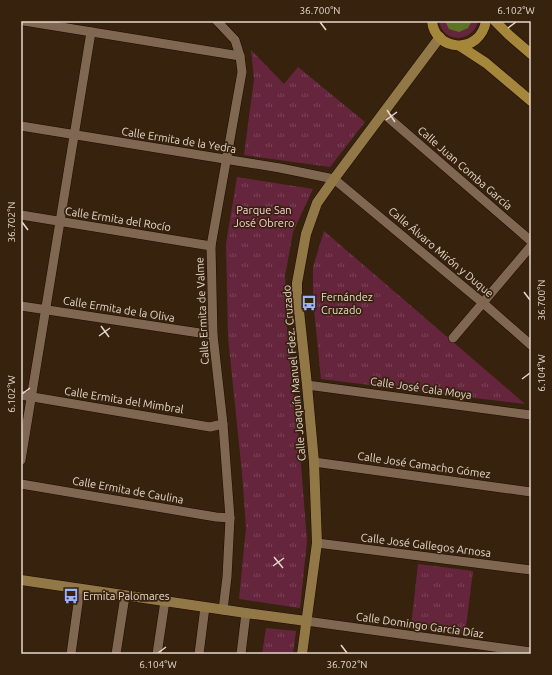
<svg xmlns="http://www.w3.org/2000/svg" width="552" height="675" font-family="Ubuntu,sans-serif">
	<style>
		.green { fill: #65263d }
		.park { fill: url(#park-tufts) }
		.water { fill: #5d7424 }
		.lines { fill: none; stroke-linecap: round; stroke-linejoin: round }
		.street-casing { stroke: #1d0a00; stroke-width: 10 }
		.secondary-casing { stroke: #1d0a00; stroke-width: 11 }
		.primary-casing { stroke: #1d0a00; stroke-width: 11 }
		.street { stroke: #806752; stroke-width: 9 }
		.secondary { stroke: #927747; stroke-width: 10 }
		.primary { stroke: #a4873b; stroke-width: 10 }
		.ticks { fill: none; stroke: #e6d8cc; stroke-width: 1.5 }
		.labels { text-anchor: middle; stroke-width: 3.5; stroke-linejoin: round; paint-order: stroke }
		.street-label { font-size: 11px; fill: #e6d8cc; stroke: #37220e }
		.park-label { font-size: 11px; fill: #fdcedb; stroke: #37220e }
		.poi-label { font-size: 11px; fill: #e6d8cc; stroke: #37220e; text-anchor: start }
		.neatline { fill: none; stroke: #e6d8cc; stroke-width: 1.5 }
		.ticks-label { font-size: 10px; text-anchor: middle; fill: #e6d8cc }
	</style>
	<defs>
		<pattern id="park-tufts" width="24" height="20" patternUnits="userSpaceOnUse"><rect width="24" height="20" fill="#65263d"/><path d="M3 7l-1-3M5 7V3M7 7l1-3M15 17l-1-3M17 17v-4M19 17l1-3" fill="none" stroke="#7b4558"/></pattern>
	</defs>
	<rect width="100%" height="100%" fill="#37220e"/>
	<path class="green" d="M439 21H478C473 43 443 44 439 21Z"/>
	<g class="park">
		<polygon points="251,50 284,84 298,67 365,122 330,167 244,155 254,79"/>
		<polygon points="237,177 313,189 293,232 285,276 287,328 299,440 307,541 300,608 239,599 246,528 242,473 228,337 226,244"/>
		<polygon points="324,231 525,404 321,379 313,299 313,267"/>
		<polygon points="418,564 473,571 465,634 411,627"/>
		<polygon points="266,628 296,631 293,654 262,654"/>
	</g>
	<polygon class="water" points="445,21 472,21 468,28 459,32 449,29"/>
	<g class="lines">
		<defs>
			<g id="street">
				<polyline points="24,21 240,56"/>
				<polyline points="217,21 235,40 240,56 242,72 211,246 213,335 223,424 230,518 227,577 223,610"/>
				<polyline points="383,113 531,241"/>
				<polyline points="21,126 280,168 334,179 483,303 531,345"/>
				<polyline points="21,215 211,246"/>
				<polyline points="21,306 213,335"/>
				<polyline points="453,338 531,246"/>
				<polyline points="307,385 531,415"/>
				<polyline points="21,395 210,427 223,424"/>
				<polyline points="21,460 91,32"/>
				<polyline points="314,462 531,492"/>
				<polyline points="21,484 216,517 230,518"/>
				<polyline points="317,543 531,570"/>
				<polyline points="306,621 531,652"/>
				<polyline points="71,654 80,589"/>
				<polyline points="116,654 125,596"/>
				<polyline points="157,654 165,601"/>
				<polyline points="199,654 205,607"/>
				<polyline points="241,654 246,613"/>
			</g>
			<g id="secondary">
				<polyline points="21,580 246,613 306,621"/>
				<polyline points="302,654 317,543 314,462 307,385 297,292 297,283 306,234 317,203 334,179 440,37"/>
			</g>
			<g id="primary">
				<path d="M432 21C435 52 480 55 486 21"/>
				<polyline points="495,21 509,35 531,54"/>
				<polyline points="460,46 486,63 531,101"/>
			</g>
		</defs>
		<use href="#street" class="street-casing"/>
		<use href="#secondary" class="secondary-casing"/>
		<use href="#primary" class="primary-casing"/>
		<use href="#street" class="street"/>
		<use href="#secondary" class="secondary"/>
		<use href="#primary" class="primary"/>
	</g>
	<path class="ticks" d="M320 22 326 30M508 28 516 22M387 110 395 122M386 120 397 112M22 222 28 230M524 292 530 300M101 326 109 337M99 336 110 328M522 379 530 373M22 394 30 388M274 557 283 568M273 566 284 558M341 645 347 653M158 653 166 647"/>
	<defs>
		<symbol id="bus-bare" viewBox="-9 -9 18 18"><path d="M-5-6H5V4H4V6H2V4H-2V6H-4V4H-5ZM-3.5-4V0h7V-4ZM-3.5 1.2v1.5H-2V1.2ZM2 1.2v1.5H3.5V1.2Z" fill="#99b5fd" stroke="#37220e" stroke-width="2.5" paint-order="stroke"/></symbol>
	</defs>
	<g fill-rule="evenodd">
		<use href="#bus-bare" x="298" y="292" width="22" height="22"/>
		<use href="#bus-bare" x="60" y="585" width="22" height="22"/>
	</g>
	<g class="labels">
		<g class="street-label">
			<text transform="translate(179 140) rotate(9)" y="4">Calle Ermita de la Yedra</text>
			<text transform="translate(465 168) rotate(41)" y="4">Calle Juan Comba García</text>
			<text transform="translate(118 219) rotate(9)" y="4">Calle Ermita del Rocío</text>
			<text transform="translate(441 252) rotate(40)" y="4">Calle Álvaro Mirón y Duque</text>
			<text transform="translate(119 309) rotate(9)" y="4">Calle Ermita de la Oliva</text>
			<text transform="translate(202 311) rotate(-93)" y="4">Calle Ermita de Valme</text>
			<text transform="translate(294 373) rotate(-95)" y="4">Calle Joaquín Manuel Fdez. Cruzado</text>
			<text transform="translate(421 388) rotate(8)" y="4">Calle José Cala Moya</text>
			<text transform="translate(124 400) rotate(9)" y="4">Calle Ermita del Mimbral</text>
			<text transform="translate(424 465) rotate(8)" y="4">Calle José Camacho Gómez</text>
			<text transform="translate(128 490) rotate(10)" y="4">Calle Ermita de Caulina</text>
			<text transform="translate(426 545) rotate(7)" y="4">Calle José Gallegos Arnosa</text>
			<text transform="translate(420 625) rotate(8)" y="4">Calle Domingo García Díaz</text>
		</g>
		<g class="park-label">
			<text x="264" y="214">Parque San<tspan x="264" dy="13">José Obrero</tspan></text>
		</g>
		<g class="poi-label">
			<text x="321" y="301">Fernández<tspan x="321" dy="13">Cruzado</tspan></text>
			<text x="83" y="600">Ermita Palomares</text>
		</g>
	</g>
	<rect width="552" height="675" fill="none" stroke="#37220e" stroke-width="44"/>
	<rect x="22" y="22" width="508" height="631" class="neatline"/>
	<g class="ticks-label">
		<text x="320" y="14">36.700°N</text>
		<text x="516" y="14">6.102°W</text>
		<text transform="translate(11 222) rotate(-90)" y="4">36.702°N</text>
		<text transform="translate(541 300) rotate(-90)" y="4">36.700°N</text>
		<text transform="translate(541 373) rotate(-90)" y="4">6.104°W</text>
		<text transform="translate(11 394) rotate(-90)" y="4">6.102°W</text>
		<text x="158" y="668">6.104°W</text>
		<text x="347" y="668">36.702°N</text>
	</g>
</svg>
